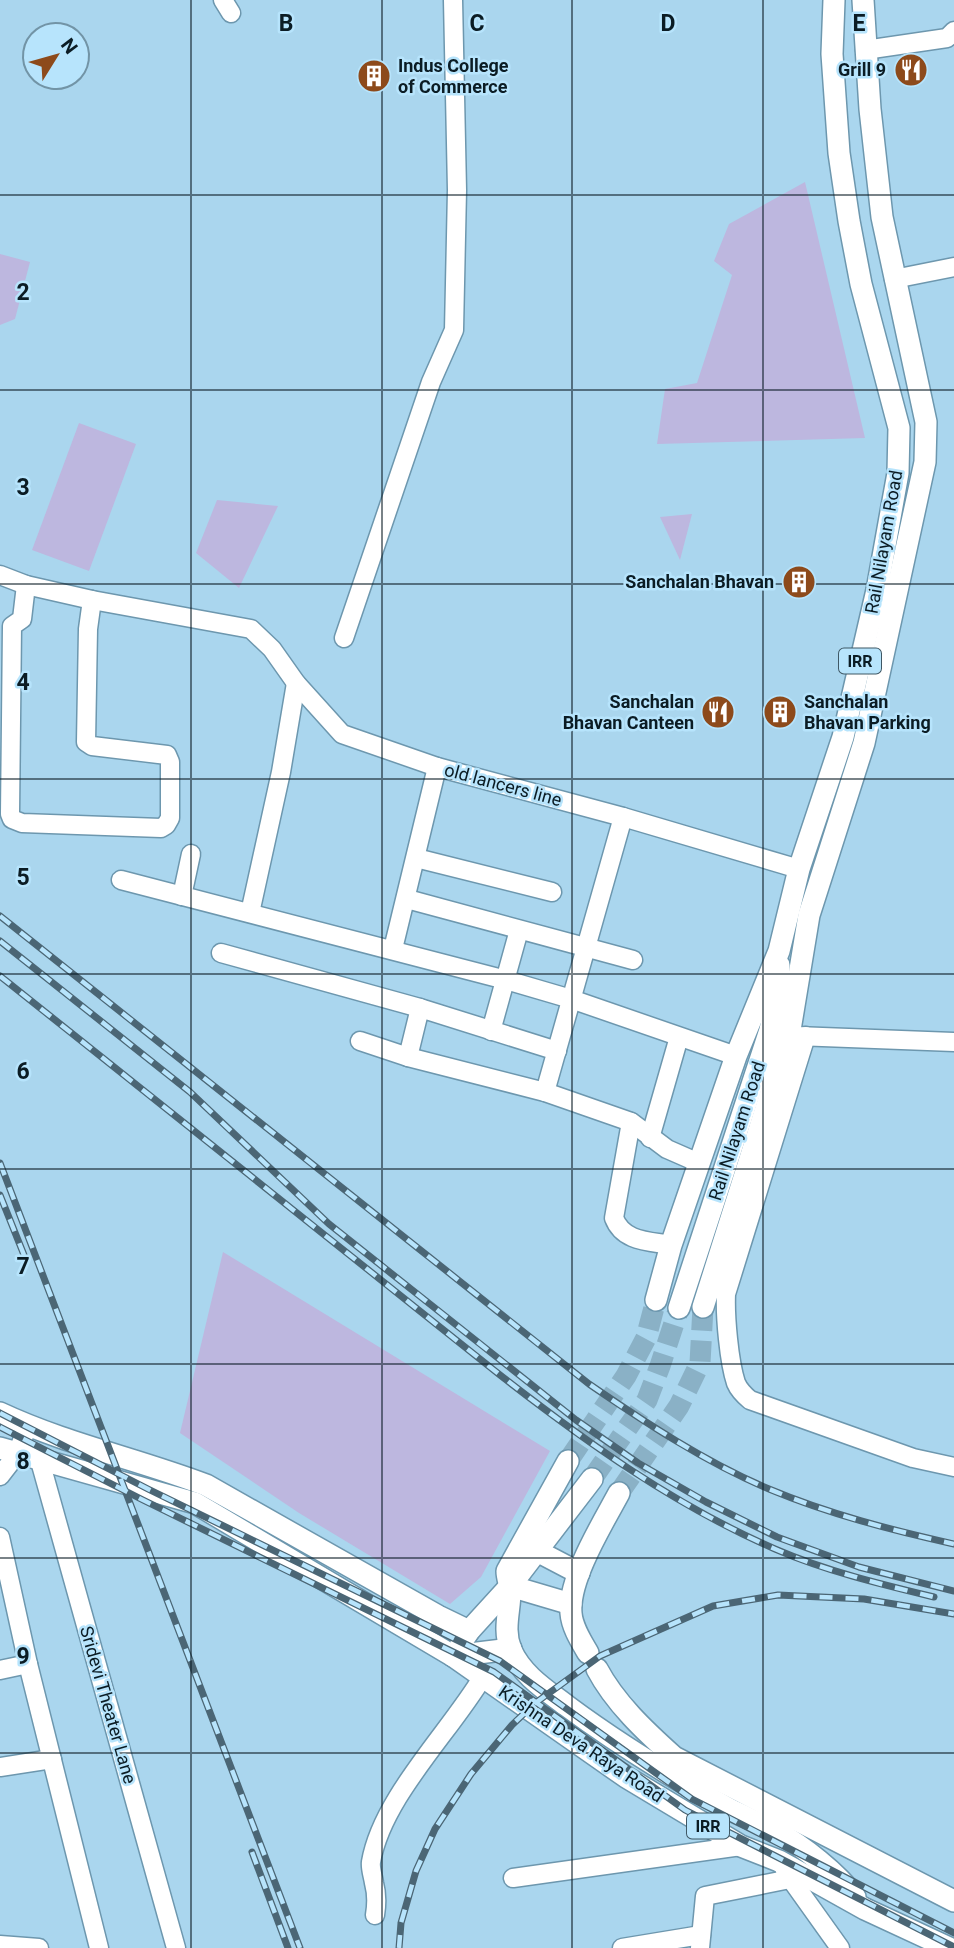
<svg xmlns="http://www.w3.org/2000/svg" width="954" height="1948" font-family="Roboto,sans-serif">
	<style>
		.green { fill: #bdb7df }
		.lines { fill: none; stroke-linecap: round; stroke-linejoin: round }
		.major-tunnel { stroke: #8ab1c6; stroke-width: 21; stroke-dasharray: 21 10; stroke-linecap: butt }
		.minor-casing { stroke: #6d97ae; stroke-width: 21 }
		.major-casing { stroke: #6d97ae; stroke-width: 24 }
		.minor { stroke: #fff; stroke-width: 18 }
		.major { stroke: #fff; stroke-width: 21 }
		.rail-casing { stroke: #4b6675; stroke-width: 7 }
		.rail { stroke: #b7e4fc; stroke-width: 4.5; stroke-dasharray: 13; stroke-linecap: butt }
		.grid { fill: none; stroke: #0b1c24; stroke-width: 2; stroke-opacity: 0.55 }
		.labels { text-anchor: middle; stroke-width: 5; stroke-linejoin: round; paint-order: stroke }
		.shield { fill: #b7e4fc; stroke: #3f5865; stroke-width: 2 }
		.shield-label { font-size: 16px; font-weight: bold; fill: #0b1c24 }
		.poi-label { font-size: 18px; font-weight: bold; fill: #0b1c24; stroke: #b7e4fc; text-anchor: end }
		.street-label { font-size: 18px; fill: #0b1c24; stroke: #b7e4fc }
		.grid-label { font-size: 23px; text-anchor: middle; font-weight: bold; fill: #0b1c24; stroke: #b7e4fc; stroke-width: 5; stroke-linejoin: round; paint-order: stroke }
	</style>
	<rect width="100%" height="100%" fill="#aad6ee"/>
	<g class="green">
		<polygon points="805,182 865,438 657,444 665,389 697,383 732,275 714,261 729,224"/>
		<polygon points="0,254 30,262 15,319 0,325"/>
		<polygon points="79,423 136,444 89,571 32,550"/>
		<polygon points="217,500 278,506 239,588 196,553"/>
		<polygon points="692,514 680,560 660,517"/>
		<polygon points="223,1252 550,1451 481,1577 450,1604 299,1513 180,1433"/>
	</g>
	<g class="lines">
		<g class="major-tunnel">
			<polyline points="568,1461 626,1376 646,1338 656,1300"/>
			<polyline points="592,1479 647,1400 660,1366 679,1308"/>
			<polyline points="619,1493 679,1406 700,1363 703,1307"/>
		</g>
		<defs>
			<g id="minor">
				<polyline points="223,0 231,13"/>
				<polyline points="865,50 947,38 954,31"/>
				<polyline points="894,279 954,267"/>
				<polyline points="0,575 26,585 92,600 251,629 272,649 296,683 342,734 437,767 623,817 799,869"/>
				<polyline points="26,585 22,619 12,626 10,814 12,819 22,823 161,828 166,825 170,818 170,762 167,755 92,746 86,742 88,629 92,600"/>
				<polyline points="344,638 431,382 454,330 457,190 453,0"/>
				<polyline points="416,858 552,892"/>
				<polyline points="121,880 506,980 571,999 736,1056"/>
				<polyline points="182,896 191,854"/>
				<polyline points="407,899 633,960"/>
				<polyline points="250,913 281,772 296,683"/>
				<polyline points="393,949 437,767"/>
				<polyline points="221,953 420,1008"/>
				<polyline points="491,1031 519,930"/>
				<polyline points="796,1036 954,1042"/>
				<path d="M806 1036 726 1294C725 1316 729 1362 736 1383 739 1390 744 1395 750 1400L913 1458 954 1467"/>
				<polyline points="360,1041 408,1057 545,1092 631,1122 667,1149 699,1163"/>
				<polyline points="408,1057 420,1008 557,1051"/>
				<polyline points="545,1092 623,817"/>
				<path d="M631 1122 614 1218C623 1242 649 1241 671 1245"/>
				<polyline points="650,1138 679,1037"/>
				<polyline points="40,1461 176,1948"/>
				<polyline points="0,1476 17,1454 28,1425"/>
				<polyline points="0,1537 28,1664 99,1948"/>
				<polyline points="0,1670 28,1664"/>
				<polyline points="0,1767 52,1759"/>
				<polyline points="785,1871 840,1948"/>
				<polyline points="513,1878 741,1846"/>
				<path d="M375 1915C377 1903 377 1894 374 1883 373 1876 370 1868 371 1862 382 1798 449 1733 482 1678"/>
				<polyline points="0,1945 39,1948"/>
				<polyline points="622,1948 701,1935"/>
				<polyline points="700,1948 705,1896 790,1879"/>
			</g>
			<g id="major">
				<polyline points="656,1300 671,1245 736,1056 779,951 799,869 843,737 877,590 898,473 899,428 861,284 849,221 839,153 832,54 834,0"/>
				<polyline points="703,1307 789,1036 809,915 864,743 925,462 926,422 882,217 870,109 863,0"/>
				<polyline points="679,1308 770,1030 779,987 779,965"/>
				<path d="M0 1413C66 1444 138 1459 206 1485L438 1616 469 1631"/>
				<polyline points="0,1448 195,1503 453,1656 626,1777 741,1846 779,1861 865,1909 949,1948"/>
				<path d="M568 1461 507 1571C507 1577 509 1582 510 1587 511 1609 502 1628 511 1650 522 1675 546 1690 567 1706 618 1744 674 1778 729 1809 745 1817 762 1824 777 1832 803 1846 837 1873 855 1897"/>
				<polyline points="537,1551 579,1573"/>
				<polyline points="510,1586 571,1604"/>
				<polyline points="461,1643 469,1631 510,1586 592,1479"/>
				<path d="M588 1653C581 1641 572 1627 571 1613 568 1579 603 1523 619 1493"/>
				<polyline points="453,1656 511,1649"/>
				<path d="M597 1669C615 1703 645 1731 674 1757L954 1901"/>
			</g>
		</defs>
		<use href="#minor" class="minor-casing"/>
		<use href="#major" class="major-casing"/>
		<use href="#minor" class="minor"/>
		<use href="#major" class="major"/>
		<defs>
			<g id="rail">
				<path d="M0 916 589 1384C646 1423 705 1462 769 1489 829 1514 891 1530 954 1544"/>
				<polyline points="0,941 190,1092 329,1224 576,1420 638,1463 706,1502 777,1537 859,1567 954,1591"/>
				<path d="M0 976 500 1375C586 1442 674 1505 775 1549 826 1571 880 1584 934 1597"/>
				<polyline points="0,1163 300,1948"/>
				<polyline points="0,1195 26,1260"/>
				<polyline points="0,1413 148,1489 500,1661 692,1799 954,1933"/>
				<polyline points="0,1427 143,1500 494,1672 685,1810 954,1947"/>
				<polyline points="252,1852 288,1948"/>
				<polyline points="399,1948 401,1923 416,1871 435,1829 471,1774 512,1725 534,1704 600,1656 713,1606 778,1595 864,1599 954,1614"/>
			</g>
		</defs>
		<use href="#rail" class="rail-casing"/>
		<use href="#rail" class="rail"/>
	</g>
	<path class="grid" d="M191 0V1948M382 0V1948M572 0V1948M763 0V1948M0 195H954M0 390H954M0 584H954M0 779H954M0 974H954M0 1169H954M0 1364H954M0 1558H954M0 1753H954"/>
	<defs>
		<symbol id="restaurant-disc" viewBox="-11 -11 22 22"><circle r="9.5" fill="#8d4a1b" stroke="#b7e4fc"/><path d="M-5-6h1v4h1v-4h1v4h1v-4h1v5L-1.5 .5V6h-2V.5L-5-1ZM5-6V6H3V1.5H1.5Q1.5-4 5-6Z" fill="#fff"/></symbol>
		<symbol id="building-disc" viewBox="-11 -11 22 22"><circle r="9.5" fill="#8d4a1b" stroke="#b7e4fc"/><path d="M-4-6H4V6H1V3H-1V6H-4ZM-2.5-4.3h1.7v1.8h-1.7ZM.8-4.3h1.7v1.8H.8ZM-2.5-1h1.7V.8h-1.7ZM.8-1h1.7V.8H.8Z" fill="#fff"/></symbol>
	</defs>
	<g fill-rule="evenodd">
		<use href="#restaurant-disc" x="892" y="51" width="38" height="38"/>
		<use href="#building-disc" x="355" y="57" width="38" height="38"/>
		<use href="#building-disc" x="780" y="563" width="38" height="38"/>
		<use href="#restaurant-disc" x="699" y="693" width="38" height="38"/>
		<use href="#building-disc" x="761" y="693" width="38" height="38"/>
	</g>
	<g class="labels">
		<g class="shield">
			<rect x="839" y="648.5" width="42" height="25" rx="5"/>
			<rect x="687" y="1813.5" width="42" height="25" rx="5"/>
		</g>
		<g class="shield-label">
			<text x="860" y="667">IRR</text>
			<text x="708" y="1832">IRR</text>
		</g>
		<g class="poi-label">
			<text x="398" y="72" text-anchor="start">Indus College<tspan x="398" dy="21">of Commerce</tspan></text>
			<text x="886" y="76">Grill 9</text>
			<text x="774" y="588">Sanchalan Bhavan</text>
			<text x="694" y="708">Sanchalan<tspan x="694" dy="21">Bhavan Canteen</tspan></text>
			<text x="804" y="708" text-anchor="start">Sanchalan<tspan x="804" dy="21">Bhavan Parking</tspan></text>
		</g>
		<g class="street-label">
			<text transform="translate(884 542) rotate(-80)" y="6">Rail Nilayam Road</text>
			<text transform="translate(503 785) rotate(15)" y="6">old lancers line</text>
			<text transform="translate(737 1131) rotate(-72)" y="6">Rail Nilayam Road</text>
			<text transform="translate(108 1705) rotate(74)" y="6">Sridevi Theater Lane</text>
			<text transform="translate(581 1744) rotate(34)" y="6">Krishna Deva Raya Road</text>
		</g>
	</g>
	<g class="grid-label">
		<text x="286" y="31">B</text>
		<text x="477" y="31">C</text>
		<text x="668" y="31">D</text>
		<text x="859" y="31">E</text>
		<text x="23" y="300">2</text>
		<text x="23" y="495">3</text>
		<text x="23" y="690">4</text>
		<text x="23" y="885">5</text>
		<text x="23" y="1079">6</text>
		<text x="23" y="1274">7</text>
		<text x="23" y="1469">8</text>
		<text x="23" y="1664">9</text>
	</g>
	<g transform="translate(56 56) rotate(53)"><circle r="33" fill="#b7e4fc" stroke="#7294a6" stroke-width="2"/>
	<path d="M0-5L12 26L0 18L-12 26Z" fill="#8d4a1b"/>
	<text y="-10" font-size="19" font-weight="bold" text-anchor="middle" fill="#0b1c24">N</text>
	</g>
</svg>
